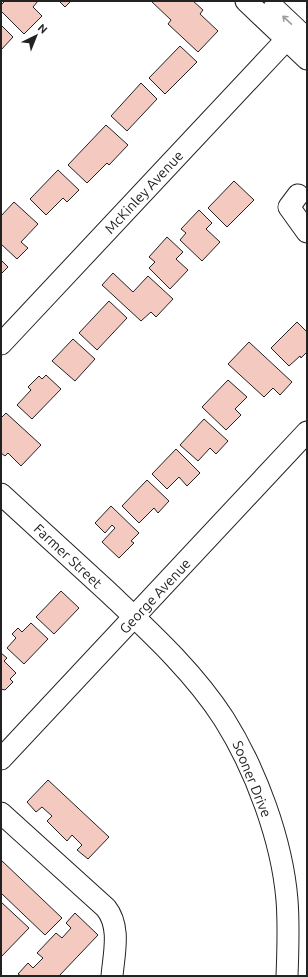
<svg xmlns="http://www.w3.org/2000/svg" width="308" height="977" font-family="Ubuntu,sans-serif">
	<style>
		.building { fill: #f3c9c0; stroke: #222 }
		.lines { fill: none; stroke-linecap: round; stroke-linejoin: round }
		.minor-casing { stroke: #222; stroke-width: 23 }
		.minor { stroke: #fff; stroke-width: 21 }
		.oneway { stroke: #9c9c9c }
		.labels { text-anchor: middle; stroke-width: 3; stroke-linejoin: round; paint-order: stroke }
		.street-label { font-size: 14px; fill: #222; stroke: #fff }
	</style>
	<rect width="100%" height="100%" fill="#fff"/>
	<g class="building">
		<polygon points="5,1 38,1 33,7 42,16 24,34 1,11 1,5"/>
		<polygon points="59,1 71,1 65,7"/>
		<polygon points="151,1 193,1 203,10 200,14 218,31 198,52 168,24 171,20"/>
		<polygon points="1,25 13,37 1,50"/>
		<polygon points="180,46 197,62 165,94 149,78"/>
		<polygon points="141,83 157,99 127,131 111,116"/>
		<polygon points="106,125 128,145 109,165 107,163 87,183 68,165"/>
		<polygon points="58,170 79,190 67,202 63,198 46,215 30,199"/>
		<polygon points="234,181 254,200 227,227 208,208"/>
		<polygon points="14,202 38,224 21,242 28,248 17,259 1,244 1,216"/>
		<polygon points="199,210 212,223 206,229 220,242 202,261 180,240 186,233 181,229"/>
		<polygon points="167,237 183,252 176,259 188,270 170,289 149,268 155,262 149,257"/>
		<polygon points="1,260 8,267 1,274"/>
		<polygon points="113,273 133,292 148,276 173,299 156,317 151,312 141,321 102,285"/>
		<polygon points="109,301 127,318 97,350 79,333"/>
		<polygon points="297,322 307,332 307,352 301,358 300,356 289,366 271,348"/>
		<polygon points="73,339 95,359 75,381 52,361"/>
		<polygon points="249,342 292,382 280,395 273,388 264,397 228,364"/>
		<polygon points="46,375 61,389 32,419 17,405 31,390 28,387 39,376 42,379"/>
		<polygon points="228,380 247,397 235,409 241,415 226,430 202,407"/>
		<polygon points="6,413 41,445 21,466 8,453 5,456 1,453 1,418"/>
		<polygon points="204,419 228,441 216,454 210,448 198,461 180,445"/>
		<polygon points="176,449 200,473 187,486 179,477 167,489 152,474"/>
		<polygon points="147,480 169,501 158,513 154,508 139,523 122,506"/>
		<polygon points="111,506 139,533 131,541 134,543 119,558 102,542 115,528 112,525 105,533 95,523"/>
		<polygon points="61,591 79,608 54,634 36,617"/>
		<polygon points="31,623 48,639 24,664 7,648 16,638 12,634 18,628 22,632"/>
		<polygon points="1,653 7,658 4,661 16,673 10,679 13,682 5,690 1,689"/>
		<polygon points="48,780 109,837 88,859 77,850 82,845 72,835 67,841 47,821 52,816 42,807 36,812 27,802"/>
		<polygon points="1,860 62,918 45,935 1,893"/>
		<polygon points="1,902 29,928 1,957"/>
		<polygon points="75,913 98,935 59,976 21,976 18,974 28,963 33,968 43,958 37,953 56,933 62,938 71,928 66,923"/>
	</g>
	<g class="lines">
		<defs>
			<g id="minor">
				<polyline points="246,1 307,59"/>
				<polyline points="274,8 307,39"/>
				<polyline points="298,195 289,207 307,232"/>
				<polyline points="1,344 286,40"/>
				<path d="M1 494C37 527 72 559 108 592 149 631 193 671 224 719 256 770 282 840 287 900 289 926 288 951 287 976"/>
				<polyline points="1,759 307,432"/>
				<path d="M1 813 106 908C121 927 114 953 112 976"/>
			</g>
		</defs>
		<use href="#minor" class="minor-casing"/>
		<use href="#minor" class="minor"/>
	</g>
	<defs><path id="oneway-shaft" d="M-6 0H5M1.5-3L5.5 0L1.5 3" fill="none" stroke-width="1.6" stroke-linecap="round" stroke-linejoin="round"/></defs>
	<use class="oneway" href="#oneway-shaft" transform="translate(287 20) rotate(-137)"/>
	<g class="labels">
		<g class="street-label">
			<text transform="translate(144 192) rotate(-47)" y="5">McKinley Avenue</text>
			<text transform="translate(68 556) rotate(43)" y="5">Farmer Street</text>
			<text transform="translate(155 596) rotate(-47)" y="5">George Avenue</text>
			<text transform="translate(252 779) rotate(68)" y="5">Sooner Drive</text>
		</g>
	</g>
	<rect width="308" height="977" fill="none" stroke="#222222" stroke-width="4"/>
	<g transform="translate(36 36) rotate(43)" stroke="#ffffff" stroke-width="3" paint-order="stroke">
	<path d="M0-3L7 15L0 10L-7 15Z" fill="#222222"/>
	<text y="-6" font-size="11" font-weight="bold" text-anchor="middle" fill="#222222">N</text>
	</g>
</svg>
